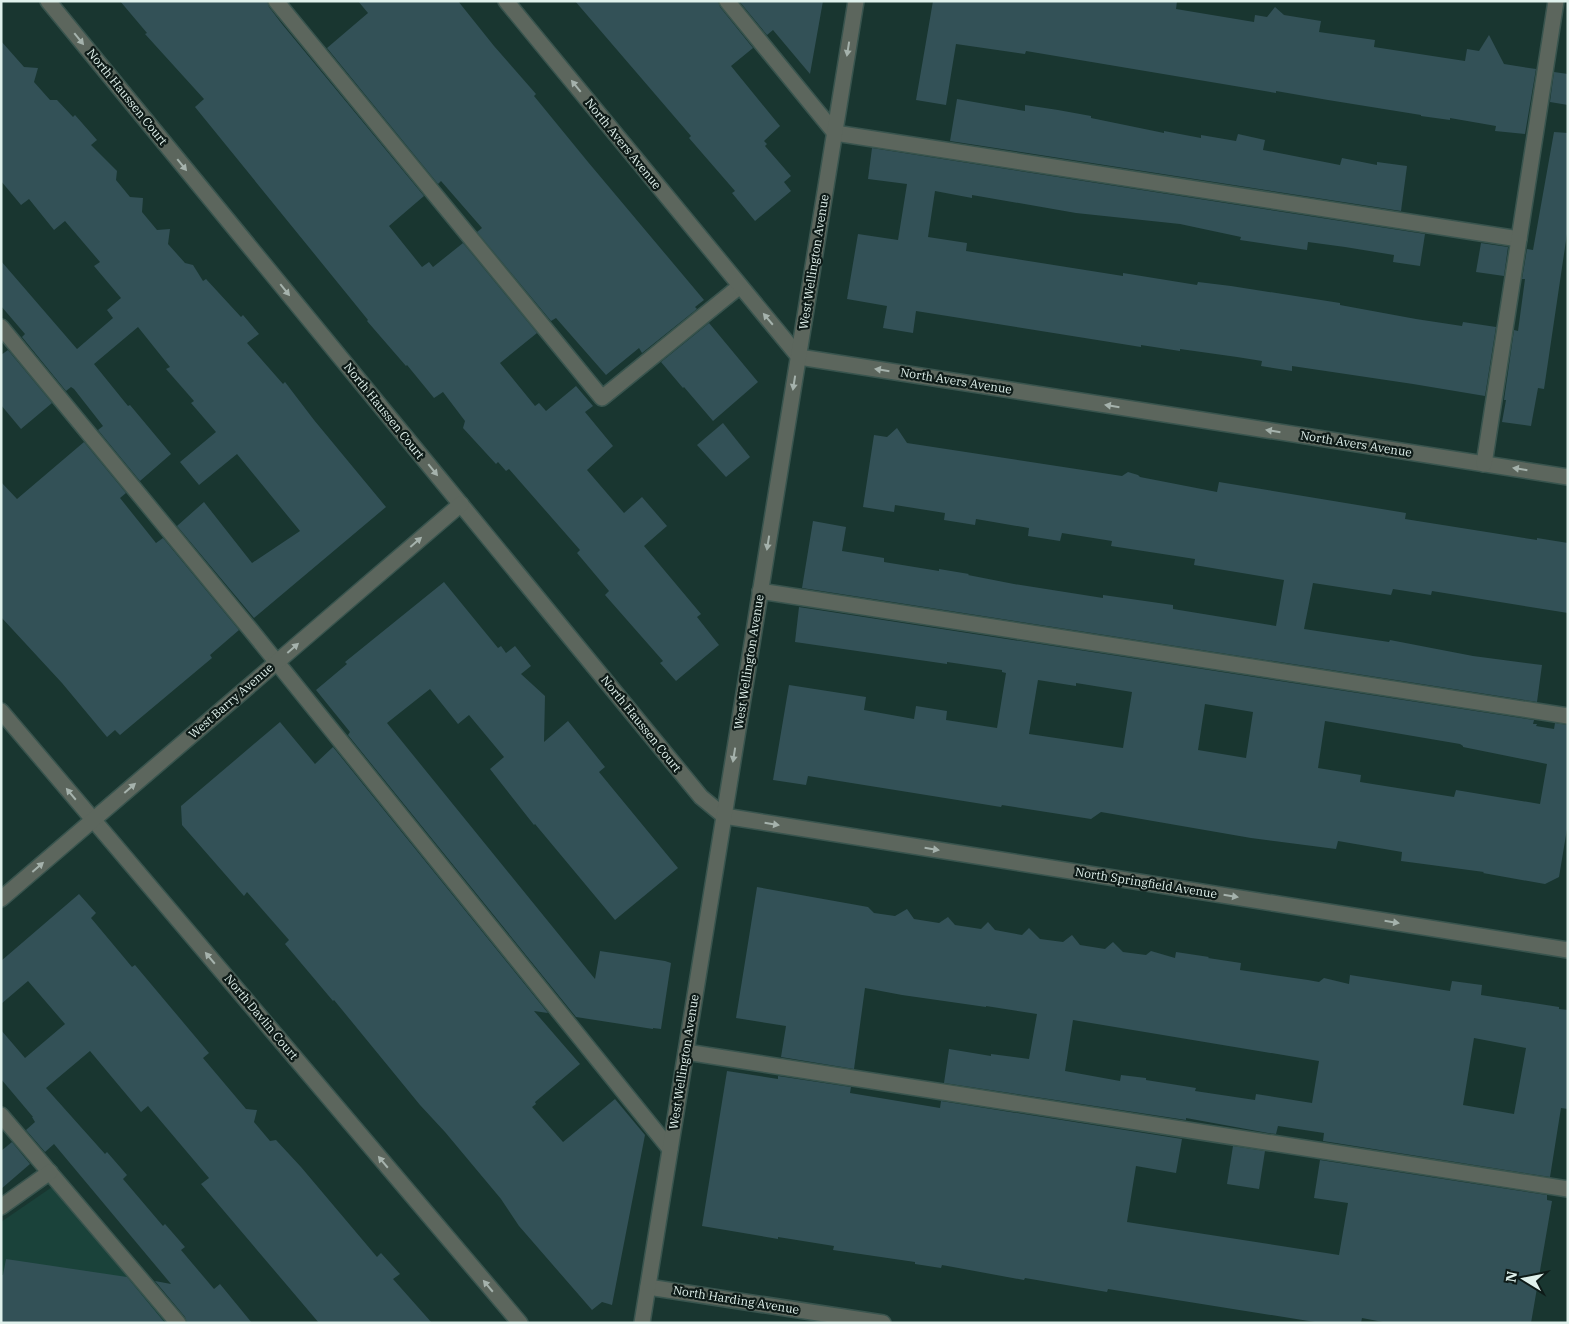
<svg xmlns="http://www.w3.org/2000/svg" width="1569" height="1324" font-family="'IBM Plex Serif',serif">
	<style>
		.built { fill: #1a423a }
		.building { fill: #335157; fill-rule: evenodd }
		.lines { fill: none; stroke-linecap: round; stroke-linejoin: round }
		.minor-casing { stroke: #39544e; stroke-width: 18 }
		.minor { stroke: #5c665d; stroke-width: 15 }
		.oneway { fill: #a5b2ac }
		.labels { text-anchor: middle; stroke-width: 4.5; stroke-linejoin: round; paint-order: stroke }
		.street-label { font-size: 12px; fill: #e0f1ec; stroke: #0e1b18 }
	</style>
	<rect width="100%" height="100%" fill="#193630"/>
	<polygon class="built" points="55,1185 172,1323 1,1323 1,1222"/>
	<g class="building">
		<polygon points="120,1 267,1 269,7 282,24 424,196 389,226 422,267 429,262 433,267 463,243 537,333 500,363 535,406 539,403 546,411 576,386 593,406 585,412 613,446 587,470 624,513 642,497 667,526 644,546 701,614 697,617 719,645 676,681 660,663 663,661 605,595 609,591 577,553 580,550 509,469 506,471 498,462 496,464 463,428 465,421 443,392 434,398 407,365 406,366 367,321 368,320 195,107 204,99 145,34 147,33"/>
		<polygon points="358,1 458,1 494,46 536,94 534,96 588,162 704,300 695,307 697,309 642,353 639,348 606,375 556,318 551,321 477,232 482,228 441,181 438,184 327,48 368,13"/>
		<polygon points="575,1 718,1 720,7 753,48 731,66 780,126 764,141 767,144 765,146 791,176 784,182 791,191 755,221 732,193 735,191 689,138 691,136"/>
		<polygon points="739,1 823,1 810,74 773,30 767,35"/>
		<polygon points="933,1 1177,1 1176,9 1254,22 1255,15 1267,17 1275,7 1284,15 1321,21 1319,32 1375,40 1374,47 1465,61 1467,49 1479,51 1489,35 1504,64 1536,69 1525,134 1495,131 1496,126 1450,118 1450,120 1421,116 1421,115 1328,100 1276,91 1276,93 1026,51 1025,54 956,44 946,105 916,100"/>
		<polygon points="1,41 24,67 38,68 34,82 50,100 57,100 73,117 75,115 97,140 91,145 117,171 116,180 130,197 143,198 142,212 157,230 170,229 168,244 185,263 193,265 203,281 206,279 241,317 243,315 259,334 247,343 283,384 285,382 314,420 386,507 254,618 177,526 204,502 252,563 300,531 237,454 199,485 180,462 216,432 191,403 194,401 166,369 170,367 138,327 94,364 128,406 130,405 171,454 140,481 98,430 103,426 74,389 71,387 66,391 22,337 25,334 1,306 1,261 77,349 113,318 107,310 121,298 94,266 100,262 65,221 54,230 29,199 21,205 1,181"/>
		<polygon points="1554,72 1568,74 1568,105 1550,102"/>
		<polygon points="957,99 1025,111 1025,105 1058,110 1091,116 1091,118 1164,133 1164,131 1201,138 1201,135 1236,141 1238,134 1265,140 1263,150 1340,165 1342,158 1377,165 1377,162 1407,166 1401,211 950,141"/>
		<polygon points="1554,132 1568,133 1568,227 1544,389 1538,388 1531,426 1502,422 1506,400 1504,400 1514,330 1518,331 1525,279 1522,279 1527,249 1533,250"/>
		<polygon points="872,148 1425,234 1420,266 1393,262 1394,255 1345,247 1308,242 1307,250 1240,240 1241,237 1180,224 1076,213 972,195 972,198 935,191 928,237 967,243 966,251 1123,276 1123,273 1197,285 1198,282 1231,286 1340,303 1340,305 1416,319 1462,326 1463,322 1496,327 1485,396 1413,384 1292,366 1292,371 1261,366 1262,361 1237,357 1180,349 1180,351 1141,345 1141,347 916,311 913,333 883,328 887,306 847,299 858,234 898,240 907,184 868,179"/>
		<polygon points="1481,243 1508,247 1504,276 1476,272"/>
		<polygon points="709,323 758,382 713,421 684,387 683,388 661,362"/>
		<polygon points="8,350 52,403 21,429 1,405 1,355"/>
		<polygon points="723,423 750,457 726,477 697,445"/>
		<polygon points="897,428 907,443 1122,476 1128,472 1138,475 1140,477 1217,492 1219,482 1406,513 1405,519 1537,540 1537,538 1568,543 1568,613 1432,591 1431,595 1393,589 1391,595 1313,583 1304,629 1389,642 1390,640 1473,656 1542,665 1537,702 802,588 813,521 846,527 842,551 884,558 884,562 939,571 939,569 969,574 968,575 1014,584 1103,598 1103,595 1173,605 1173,609 1276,626 1284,580 1194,565 1195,559 1111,546 1112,541 1062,533 1060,541 1028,536 1029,528 976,519 975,525 944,520 945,513 895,505 894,512 863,507 874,435 887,437"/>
		<polygon points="84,442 126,493 120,498 156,543 163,538 239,630 210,655 212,658 120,735 115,730 107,737 62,683 1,617 1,482 17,499"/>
		<polygon points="444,582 498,648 501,646 506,653 515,646 531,666 521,674 545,696 544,742 568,721 605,767 599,772 678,868 615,920 535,824 534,825 490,769 504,757 469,715 458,724 430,689 387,723 595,979 600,951 665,961 671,963 661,1029 653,1028 653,1029 576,1017 348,735 350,732 316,690 347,664 345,662"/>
		<path d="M799 607 1534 720 1533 724H1537L1536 726 1554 729 1555 723 1568 725V823L1559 877 1545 884 1483 873 1484 872 1401 861 1402 852 1338 841 1336 849 1251 838 1101 812 1091 819 1002 805 1001 807 808 776 806 785 773 780 789 685 866 697 864 710 914 719 916 706 947 711 946 720 997 728 1006 673 1002 672V670L947 662V664L795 642ZM1038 680 1076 686V683L1132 692 1123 748 1029 734ZM1205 704 1253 712 1246 758 1198 750ZM1325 721 1460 744 1463 746V747L1547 764 1540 804 1456 790 1454 797 1360 782 1361 775 1318 768Z"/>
		<polygon points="280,722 315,764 333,747 548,1013 534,1011 580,1064 535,1102 536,1104 532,1107 563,1142 615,1099 645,1135 612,1305 602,1302 592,1310 519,1226 501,1199 445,1132 420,1105 334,1000 333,1001 285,944 289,940 247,892 244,896 182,825 181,806"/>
		<path d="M757 887 868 907 874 913 895 916 907 909 914 919 939 923 948 917 955 925 981 929 988 922 995 930 1022 935 1029 928 1040 939 1063 942 1072 935 1080 945 1105 949 1113 942 1123 952 1146 955 1151 951 1175 958 1176 952 1209 957 1208 958 1241 963 1240 970 1308 980 1319 982 1324 978 1349 984 1350 975 1450 991 1452 981 1482 985 1481 995 1559 1007V1009L1568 1010V1109L1561 1108 1550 1177 1323 1141 1324 1133 1278 1126 1276 1134 1268 1133 1186 1118V1120L944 1083 949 1049 991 1056V1054L1029 1059 1037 1014 986 1006V1007L902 995 865 988 854 1069 781 1057 786 1026 736 1018ZM1073 1020 1319 1061 1312 1103 1256 1094 1255 1100 1195 1091 1196 1088 1146 1080V1078L1121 1075 1120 1081 1065 1071ZM1474 1038 1526 1048 1514 1114 1463 1105Z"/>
		<polygon points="79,894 96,913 91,918 132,967 135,965 209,1053 203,1058 246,1109 257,1110 254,1122 270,1141 276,1140 301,1167 377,1257 381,1253 400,1274 393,1279 432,1323 319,1323 201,1184 209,1178 148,1106 141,1112 90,1051 46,1088 105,1154 107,1152 127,1175 123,1179 163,1226 165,1224 185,1247 181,1250 214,1289 220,1284 252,1323 187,1323 185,1317 155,1281 171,1284 54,1144 45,1152 26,1130 35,1122 32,1117 33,1117 1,1079 1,1030 25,1058 65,1024 28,981 1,1004 1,961"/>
		<polygon points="727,1071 778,1079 778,1076 851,1087 850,1093 940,1108 941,1101 1182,1139 1176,1173 1136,1166 1127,1222 1339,1255 1348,1203 1314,1198 1320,1160 1547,1195 1547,1200 1552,1201 1531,1323 1388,1323 1362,1318 1361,1323 1321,1323 1108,1289 1107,1292 1025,1278 1024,1280 942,1265 941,1268 915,1264 915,1262 833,1250 834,1246 778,1237 778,1239 702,1226"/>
		<polygon points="12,1142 30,1164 1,1189 1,1151"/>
		<polygon points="1233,1146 1265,1151 1259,1189 1227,1184"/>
		<polygon points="6,1259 127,1277 165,1323 1,1323 1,1275 3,1275"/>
	</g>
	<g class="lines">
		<defs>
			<g id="minor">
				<polyline points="48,1 701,797 724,816 1568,950"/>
				<polyline points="276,1 602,398 740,286"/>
				<polyline points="506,1 799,357 1568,477"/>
				<polyline points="727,1 835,133 1519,239"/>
				<polyline points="1,327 250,629 670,1149"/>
				<polyline points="1484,464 1556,1"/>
				<polyline points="760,591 1568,716"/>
				<polyline points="1,711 520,1323"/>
				<polyline points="1,899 461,504"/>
				<polyline points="686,1052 1568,1189"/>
				<polyline points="1,1115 178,1323"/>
				<polyline points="1,1207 50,1172"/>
				<polyline points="648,1287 883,1323"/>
				<polyline points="642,1323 856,1"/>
			</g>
		</defs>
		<use href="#minor" class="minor-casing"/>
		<use href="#minor" class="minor"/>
	</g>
	<defs><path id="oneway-solid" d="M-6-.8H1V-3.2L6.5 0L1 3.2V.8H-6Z" transform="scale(1.25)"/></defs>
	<g class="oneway">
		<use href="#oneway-solid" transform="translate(79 39) rotate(51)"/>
		<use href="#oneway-solid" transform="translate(848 49) rotate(99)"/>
		<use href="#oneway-solid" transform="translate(576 86) rotate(-129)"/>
		<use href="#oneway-solid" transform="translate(182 165) rotate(51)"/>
		<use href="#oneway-solid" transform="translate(285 290) rotate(51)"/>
		<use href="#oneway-solid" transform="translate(768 319) rotate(-130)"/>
		<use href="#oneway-solid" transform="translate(882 370) rotate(-171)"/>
		<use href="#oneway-solid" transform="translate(794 383) rotate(99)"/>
		<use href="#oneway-solid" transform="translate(1112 406) rotate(-171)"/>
		<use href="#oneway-solid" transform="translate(1273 431) rotate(-171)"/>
		<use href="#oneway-solid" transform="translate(1520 469) rotate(-171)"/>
		<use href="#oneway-solid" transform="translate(433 470) rotate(51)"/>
		<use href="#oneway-solid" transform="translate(416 542) rotate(-41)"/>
		<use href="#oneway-solid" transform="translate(768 543) rotate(99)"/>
		<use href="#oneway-solid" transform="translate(293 648) rotate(-41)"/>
		<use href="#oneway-solid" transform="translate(734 755) rotate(99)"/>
		<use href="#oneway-solid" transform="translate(130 788) rotate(-41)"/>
		<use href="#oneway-solid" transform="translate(71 794) rotate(-130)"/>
		<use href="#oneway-solid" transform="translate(772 824) rotate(9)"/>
		<use href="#oneway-solid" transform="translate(932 849) rotate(9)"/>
		<use href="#oneway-solid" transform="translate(38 867) rotate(-41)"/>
		<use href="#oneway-solid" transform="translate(1231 896) rotate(9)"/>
		<use href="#oneway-solid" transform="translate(1392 922) rotate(9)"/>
		<use href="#oneway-solid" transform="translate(210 958) rotate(-130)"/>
		<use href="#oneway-solid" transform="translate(383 1162) rotate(-130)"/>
		<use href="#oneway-solid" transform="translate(488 1286) rotate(-130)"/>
	</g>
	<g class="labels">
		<g class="street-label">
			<text transform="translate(127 97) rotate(51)" y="4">North Haussen Court</text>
			<text transform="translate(623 144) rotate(51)" y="4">North Avers Avenue</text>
			<text transform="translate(814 262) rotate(-81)" y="4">West Wellington Avenue</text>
			<text transform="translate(956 381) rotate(9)" y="4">North Avers Avenue</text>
			<text transform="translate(384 411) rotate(51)" y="4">North Haussen Court</text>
			<text transform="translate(1356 444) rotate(9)" y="4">North Avers Avenue</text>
			<text transform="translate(749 662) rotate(-81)" y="4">West Wellington Avenue</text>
			<text transform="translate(231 701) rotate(-41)" y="4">West Barry Avenue</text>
			<text transform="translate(641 724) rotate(51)" y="4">North Haussen Court</text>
			<text transform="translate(1146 883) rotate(9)" y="4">North Springfield Avenue</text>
			<text transform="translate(261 1017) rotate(50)" y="4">North Davlin Court</text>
			<text transform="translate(684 1062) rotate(-81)" y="4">West Wellington Avenue</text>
			<text transform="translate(736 1300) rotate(9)" y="4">North Harding Avenue</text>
		</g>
	</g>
	<rect width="1569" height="1324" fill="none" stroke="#e0f1ec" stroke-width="5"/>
	<g transform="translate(1524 1279) rotate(280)" stroke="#0e1b18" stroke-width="4" paint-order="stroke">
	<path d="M0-4L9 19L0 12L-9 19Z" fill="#e0f1ec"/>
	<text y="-8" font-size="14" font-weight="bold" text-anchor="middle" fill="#e0f1ec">N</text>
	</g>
</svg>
